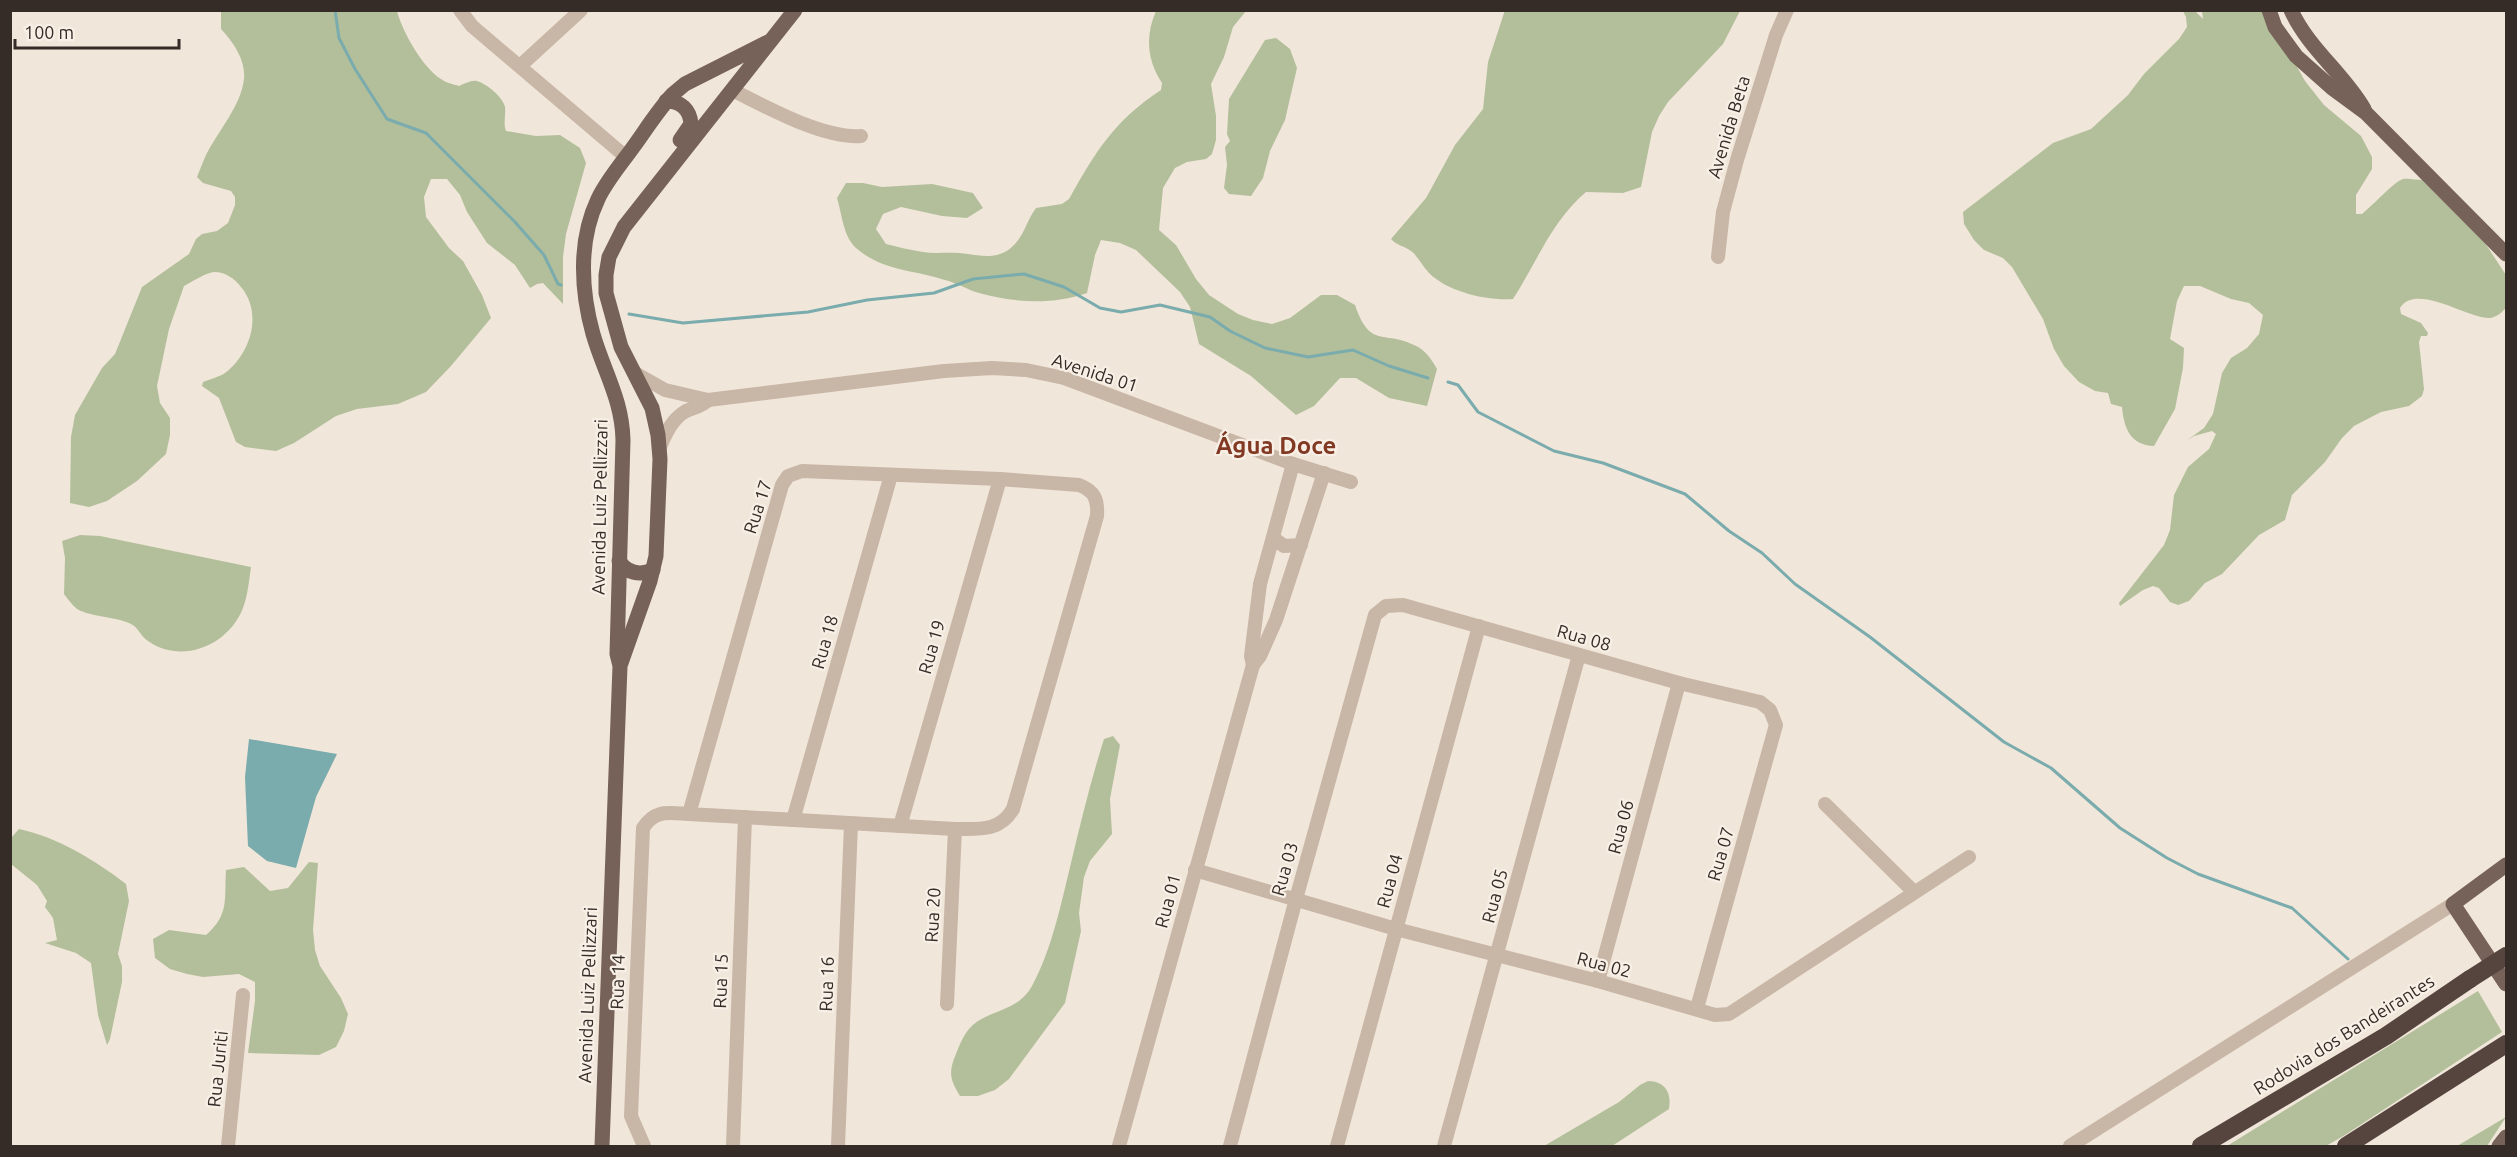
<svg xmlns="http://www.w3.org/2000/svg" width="2517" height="1157" font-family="Ubuntu,sans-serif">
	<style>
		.green { fill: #b3bf9b }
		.water { fill: #7aabad }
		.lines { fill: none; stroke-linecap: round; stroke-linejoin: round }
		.stream { stroke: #7aabad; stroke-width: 3 }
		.minor { stroke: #c8b6a6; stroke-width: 14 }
		.major { stroke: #766258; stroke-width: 15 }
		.highway { stroke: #55453e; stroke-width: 18 }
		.highway-bridge { stroke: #55453e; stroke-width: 18 }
		.labels { text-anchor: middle; stroke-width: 4.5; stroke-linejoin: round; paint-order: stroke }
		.street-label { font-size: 18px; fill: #352b27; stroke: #f8f0e6 }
		.district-label { font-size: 24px; font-weight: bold; fill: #813923; stroke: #f8f0e6 }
	</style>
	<rect width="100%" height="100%" fill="#f1e6da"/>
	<g class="green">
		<path d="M1505 10 1740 11 1723 44 1668 102 1659 116 1652 132 1641 187 1623 193 1586 192C1551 222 1537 262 1513 299 1487 301 1448 292 1429 273 1422 266 1418 256 1411 251 1404 246 1396 245 1391 239L1426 198 1455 145 1483 109 1488 62Z"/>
		<path d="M221 11H397C402 31 423 68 441 79 446 83 453 84 459 86 464 84 471 80 477 81 487 84 503 97 505 107 506 115 503 123 506 131L536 136 560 135 580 148 586 163 566 234 563 257V304L543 283 537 284 530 288 515 265 487 243 467 212 460 195 447 179H431L424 197 426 217 449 248 463 261 482 295 491 318 451 366 426 392 398 404 357 409 336 416 294 443 276 451 245 447 236 442 219 398 202 386 203 382C210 379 219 377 225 373 251 353 263 313 241 287 234 278 225 272 214 272 205 273 192 282 184 286L169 329 157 386 160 403 170 418V435L166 454 137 481 107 501 89 507 70 503 71 437 75 415 102 368 115 354 142 287 189 254 196 239 202 234 217 231 228 223 235 205V197L231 191 203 183 197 177C200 169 203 162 206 155 218 131 241 106 244 79 246 60 233 42 221 29Z"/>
		<path d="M1156 11H1246L1233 27 1224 57 1211 84 1216 116V140L1212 154 1206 159 1187 162 1175 168 1163 188 1159 230 1176 245 1196 279 1209 295 1238 314 1253 320 1272 324 1290 318 1321 295H1337L1355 305C1370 349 1383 330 1414 345 1426 350 1431 359 1437 369L1427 406 1389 398 1356 378H1340L1314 406 1296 415 1251 376 1199 344 1190 307 1180 292 1136 250 1120 243 1101 240 1095 255 1087 293C1052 305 1016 303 979 293 968 290 957 283 945 280 915 270 882 271 856 248 843 236 842 214 837 198L846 183H863L882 187 932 184 973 193 983 208 967 218 942 216 901 207 883 214 876 229 886 244C898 247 910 250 923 252 935 254 947 252 959 253 980 255 998 262 1015 244 1025 233 1027 220 1036 208L1062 204 1069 199C1096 151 1114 121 1161 90L1162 83C1147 60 1145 36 1156 11Z"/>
		<path d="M2183 11H2195L2203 19 2202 11H2266L2305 81 2324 105 2361 136 2372 157V169L2356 195V214H2362C2371 207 2395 181 2403 179 2408 178 2417 180 2422 180L2485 243 2506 275V308C2502 312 2497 317 2490 318 2468 319 2416 282 2400 308L2401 314 2421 323 2428 333 2427 336H2421L2419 342 2424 389 2422 396 2409 406 2381 412 2354 426 2342 438 2325 462 2292 495 2285 520 2259 535 2222 574 2205 583 2189 601 2178 605 2170 602 2159 588 2153 586 2143 590 2120 606 2119 603 2164 545 2170 530 2174 495 2188 467 2209 449 2216 434 2212 431 2194 436 2186 441 2204 428 2213 414 2222 373 2231 358 2247 348 2259 334 2263 315 2249 303 2231 299 2200 286H2184L2177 301 2170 339 2184 348 2183 368 2175 409 2154 446C2130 445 2124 428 2122 407L2111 404 2108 393 2095 391 2079 382 2064 366 2054 349 2043 319 2012 267 2003 258 1984 250 1974 240 1964 224 1963 212 2053 143 2091 129 2128 95 2144 74 2179 39 2187 27 2186 17Z"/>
		<polygon points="1276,38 1290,49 1297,68 1285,120 1270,151 1263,178 1251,196 1229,194 1224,188 1227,165 1225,147 1230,141 1227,134 1229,99 1265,40"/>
		<path d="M80 535 100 536 251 567C249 580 248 595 243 608 229 645 182 665 148 641 140 636 139 627 129 623 116 617 85 616 76 608 72 605 68 599 64 594L65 558 62 541Z"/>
		<path d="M1113 736 1120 745 1110 799 1112 834 1090 861 1084 877 1079 913 1081 931 1065 1003 1009 1079 995 1090 978 1096H960C950 1080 948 1072 956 1054 959 1046 963 1036 969 1029 986 1009 1016 1014 1032 986 1052 949 1061 904 1071 863 1081 821 1091 780 1104 739Z"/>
		<path d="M19 829C57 837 95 860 126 884L129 901 118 954 122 966V982L110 1039 107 1045 98 1015 91 963 76 953 45 943 57 940 53 918 45 907 47 901 37 885 11 864V838Z"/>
		<path d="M309 862 318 863 313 930 315 950 320 966 341 998 348 1014 344 1031 336 1047 319 1055 248 1053 255 1001V982L239 974 203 977 187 974 170 969 155 958 153 939 169 930 206 935C230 914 224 899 226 870L244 867 270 891 288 888Z"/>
		<polygon points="2478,991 2502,1032 2345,1135 2326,1146 2227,1146"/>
		<path d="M1648 1081C1665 1081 1672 1093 1669 1109L1612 1146H1544L1619 1102 1640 1085Z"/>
		<polygon points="2506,1117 2487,1146 2457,1146"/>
	</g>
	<polygon class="water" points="249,739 337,754 316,797 296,868 267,861 248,846 245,777"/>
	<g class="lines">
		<g class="stream">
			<polyline points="335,10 339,38 355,69 387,119 426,133 515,222 544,255 558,284 561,285"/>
			<polyline points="629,314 683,323 808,312 867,300 934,293 973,279 1024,274 1064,287 1100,308 1121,312 1160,305 1210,317 1230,331 1265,348 1308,357 1353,350 1389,366 1428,378"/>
			<polyline points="1448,382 1458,385 1478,412 1554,451 1603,463 1685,494 1729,531 1762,553 1795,584 1870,637 2004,742 2051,768 2120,828 2167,858 2198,874 2292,908 2348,959"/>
		</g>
		<g class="minor">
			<polyline points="460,10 472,26 626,157"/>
			<polyline points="520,66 581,10"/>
			<path d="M732 90C767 107 823 139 861 136"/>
			<polyline points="1718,257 1723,212 1737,160 1776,35 1787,10"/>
			<polyline points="635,373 665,390 708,400 944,371 992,368 1026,370 1064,378 1293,464 1351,482"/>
			<path d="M660 447C666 433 672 419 686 411 695 407 701 407 708 400"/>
			<polyline points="1273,538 1284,546 1301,545"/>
			<polyline points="1253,665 1251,656 1260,584 1293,464"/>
			<polyline points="1825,804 1914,892"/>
			<polyline points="793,820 891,475"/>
			<polyline points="900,826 1000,479"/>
			<polyline points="1195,870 1396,929 1598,981 1715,1015 1729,1014 1969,857"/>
			<polyline points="1598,981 1679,683"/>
			<polyline points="947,1004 955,829"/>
			<polyline points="228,1146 243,995"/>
			<path d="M644 1146 631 1116 643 828C655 809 668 813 689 814L955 829C978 829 1000 832 1013 809L1097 516C1098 500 1095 491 1079 485L1000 479 802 471 788 476 782 485 689 814"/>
			<polyline points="733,1146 745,817"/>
			<polyline points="838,1146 851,824"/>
			<polyline points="1119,1146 1253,665 1260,656 1276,620 1324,473"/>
			<polyline points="1230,1146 1296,899 1375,615 1386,606 1403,605 1679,683 1760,702 1770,710 1776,725 1697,1008"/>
			<polyline points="1337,1146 1479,626"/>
			<polyline points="1444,1146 1579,655"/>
			<polyline points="2070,1146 2453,904"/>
		</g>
		<g class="major">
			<polyline points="2269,10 2275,27 2296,56 2332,88 2366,113 2506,254"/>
			<path d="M2291 10C2308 48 2344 74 2364 109"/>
			<path d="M666 101C681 101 690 110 691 124L680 140"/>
			<path d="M619 561C627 573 639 576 653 570"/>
			<polyline points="621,663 650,581 656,556 660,459 658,435 652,408 621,347 606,293 606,275 609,257 624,227 795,10"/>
			<polyline points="2506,865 2453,904 2506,984"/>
			<path d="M602 1146 620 666 617 654 623 440C622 399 604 372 593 334 581 291 578 241 598 199 607 180 622 163 634 146 647 128 658 110 673 94L685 84 768 42"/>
			<polyline points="2499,1146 2506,1137"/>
		</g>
		<g class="highway">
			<polyline points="2201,1146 2386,1036 2470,979"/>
			<polyline points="2346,1146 2506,1044"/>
		</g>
		<polyline class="highway-bridge" points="2470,979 2506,956"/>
	</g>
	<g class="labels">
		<g class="street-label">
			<text transform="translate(1729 127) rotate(-73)" y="6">Avenida Beta</text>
			<text transform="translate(1095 373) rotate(18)" y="6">Avenida 01</text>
			<text transform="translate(600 507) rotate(-89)" y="6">Avenida Luiz Pellizzari</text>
			<text transform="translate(758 507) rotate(-72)" y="6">Rua 17</text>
			<text transform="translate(1584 638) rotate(16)" y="6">Rua 08</text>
			<text transform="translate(825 642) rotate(-74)" y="6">Rua 18</text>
			<text transform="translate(932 647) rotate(-74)" y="6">Rua 19</text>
			<text transform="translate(1621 827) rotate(-75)" y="6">Rua 06</text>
			<text transform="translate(1721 854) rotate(-74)" y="6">Rua 07</text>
			<text transform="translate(1285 869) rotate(-74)" y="6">Rua 03</text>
			<text transform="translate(1390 881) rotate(-75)" y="6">Rua 04</text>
			<text transform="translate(1495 896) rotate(-75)" y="6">Rua 05</text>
			<text transform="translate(1168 901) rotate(-75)" y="6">Rua 01</text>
			<text transform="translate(933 915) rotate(-87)" y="6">Rua 20</text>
			<text transform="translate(1604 965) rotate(15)" y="6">Rua 02</text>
			<text transform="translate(721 981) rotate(-88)" y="6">Rua 15</text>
			<text transform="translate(618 982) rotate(-88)" y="6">Rua 14</text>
			<text transform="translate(827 984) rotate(-88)" y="6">Rua 16</text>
			<text transform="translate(588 995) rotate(-88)" y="6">Avenida Luiz Pellizzari</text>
			<text transform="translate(2344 1035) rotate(-32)" y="6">Rodovia dos Bandeirantes</text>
			<text transform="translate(218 1069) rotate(-84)" y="6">Rua Juriti</text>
		</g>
		<g class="district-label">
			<text x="1276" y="454">Água Doce</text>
		</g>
	</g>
	<rect width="2517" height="1157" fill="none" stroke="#352b27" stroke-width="24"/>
	<path d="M15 39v9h164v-9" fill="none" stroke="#352b27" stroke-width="3"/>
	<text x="24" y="39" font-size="18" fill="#352b27" stroke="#f8f0e6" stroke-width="4.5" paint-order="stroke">100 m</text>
</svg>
